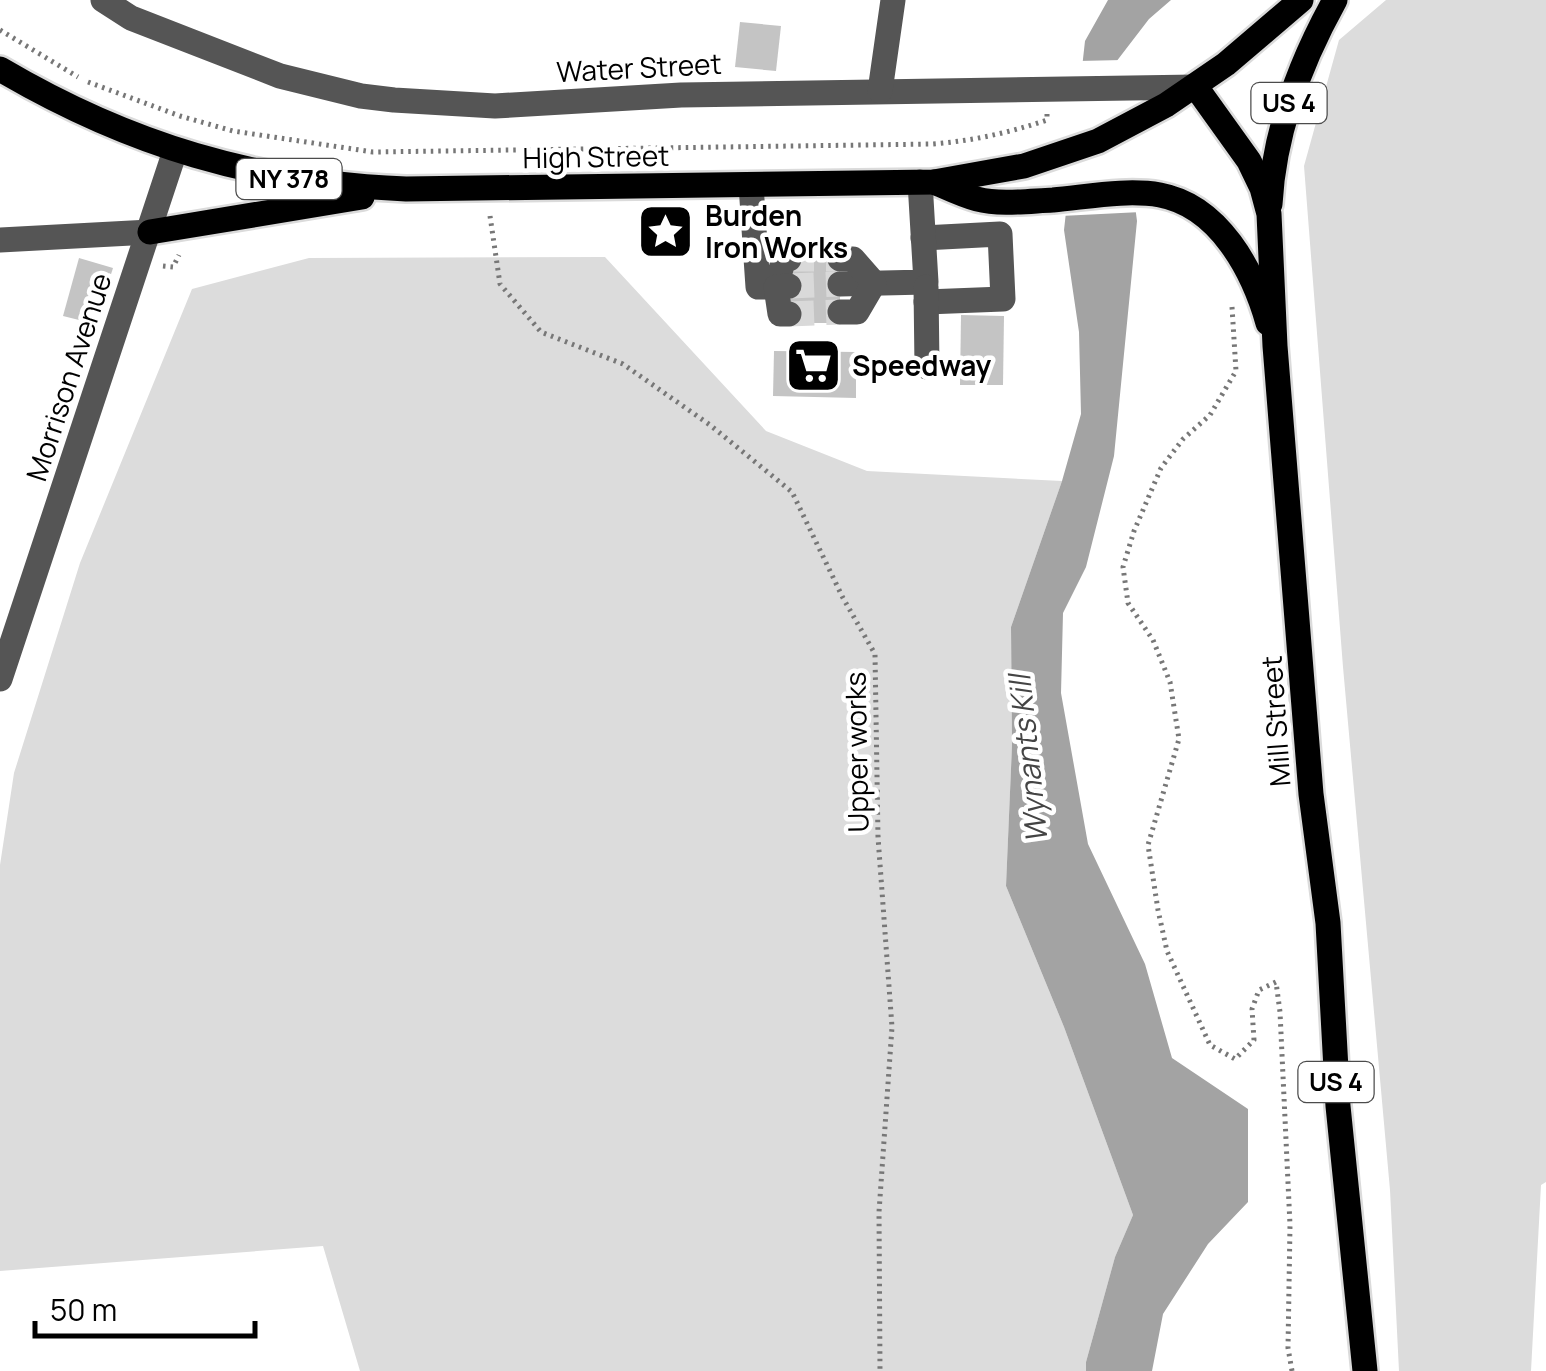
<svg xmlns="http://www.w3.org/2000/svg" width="1546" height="1371" font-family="Manrope,sans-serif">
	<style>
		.green { fill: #dcdcdc }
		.water { fill: #a3a3a3 }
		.pier { fill: #fff }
		.building { fill: #c4c4c4 }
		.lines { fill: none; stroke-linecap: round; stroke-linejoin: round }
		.minor-tunnel { stroke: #d9d9d9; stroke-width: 25; stroke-dasharray: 25 12; stroke-linecap: butt }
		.major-casing { stroke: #dbdbdb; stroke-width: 30 }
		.path { stroke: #777; stroke-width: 5; stroke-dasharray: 2.5 5; stroke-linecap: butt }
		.minor { stroke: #555; stroke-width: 25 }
		.major { stroke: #000; stroke-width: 25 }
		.labels { text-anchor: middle; stroke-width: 9; stroke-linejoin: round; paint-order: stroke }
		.shield { fill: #fff; stroke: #4c4c4c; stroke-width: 2.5 }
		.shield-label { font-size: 25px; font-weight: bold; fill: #000 }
		.street-label { font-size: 28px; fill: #000; stroke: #fff }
		.poi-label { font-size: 28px; font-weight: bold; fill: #000; stroke: #fff; text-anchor: start }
		.water-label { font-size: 30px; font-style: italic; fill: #444; stroke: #fff }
	</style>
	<rect width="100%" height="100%" fill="#fff"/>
	<g class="green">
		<polygon points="1386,0 1546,0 1546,1182 1541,1185 1531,1371 1399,1371 1390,1190 1343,667 1304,166 1339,40"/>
		<polygon points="605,257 766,431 867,471 1062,481 1011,627 1012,745 1006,886 1064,1027 1133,1215 1115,1257 1086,1362 1086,1371 360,1371 323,1246 0,1271 0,865 14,773 80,563 192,289 309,258"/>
	</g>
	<polygon class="water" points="1108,0 1171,0 1149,19 1116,62 1137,221 1114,456 1086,567 1063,613 1061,693 1088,844 1145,964 1172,1058 1248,1109 1248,1202 1208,1244 1163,1314 1152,1371 1086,1371 1086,1362 1115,1257 1133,1215 1064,1027 1006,886 1012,745 1011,627 1062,481 1081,414 1079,332 1064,230 1085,41"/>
	<polygon class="pier" points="1123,60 1121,63 1141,212 1061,216 1078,61"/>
	<g class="building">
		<polygon points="740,22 781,26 776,71 735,67"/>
		<polygon points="789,247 840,248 840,323 789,323"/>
		<polygon points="79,258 113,268 95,324 63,316"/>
		<polygon points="961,315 1004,316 1003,385 960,385"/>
		<polygon points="774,351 856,352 856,398 773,396"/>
	</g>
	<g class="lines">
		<g class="minor-tunnel">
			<polyline points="789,259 840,259"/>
			<polyline points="789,286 840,284"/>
			<polyline points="789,314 840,312"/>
		</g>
		<defs>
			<g id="major">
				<path d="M0 69C129 145 256 183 406 189L934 182 1024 166 1098 141 1166 105 1226 64 1301 0"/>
				<polyline points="1196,87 1249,161 1262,188 1269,214 1275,346 1311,794 1328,923 1338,1106 1365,1371"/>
				<path d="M934 182C948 188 962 195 977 199 1000 205 1029 201 1053 200 1087 197 1126 189 1160 195 1219 206 1253 270 1268 323"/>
				<path d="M1270 204C1274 131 1300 63 1335 0"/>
				<polyline points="150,232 362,197"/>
			</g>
		</defs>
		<use href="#major" class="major-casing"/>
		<g class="path">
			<polyline points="0,30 78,77"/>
			<path d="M88 82 180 116 233 131 373 152 932 144C972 141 1008 133 1047 120V113"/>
			<polyline points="490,216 500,284 541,332 623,364 710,425 792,492 843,598 875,654 878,837 892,1027 879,1212 880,1371"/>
			<polyline points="163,266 173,267 179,255"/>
			<polyline points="1232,307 1236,371 1210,415 1183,439 1161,468 1134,531 1123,567 1128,603 1153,640 1170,682 1179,739 1148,845 1158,910 1167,951 1210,1045 1235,1059 1254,1040 1252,1009 1259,990 1276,982 1280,1012 1290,1225 1288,1348 1292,1371"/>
		</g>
		<g class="minor">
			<polyline points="103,0 131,18 280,76 361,96 394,100 495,106 681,95 1196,87"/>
			<polyline points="880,91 893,0"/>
			<polyline points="751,185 758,287 776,287 784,258 789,259"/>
			<polyline points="923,238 1000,234 1003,299 926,302"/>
			<polyline points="0,240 150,232"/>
			<polyline points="840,284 926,282 920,182"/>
			<polyline points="926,287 927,367"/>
			<polyline points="840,312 857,312 874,283 853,259 840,259"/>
			<polyline points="789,314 780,314 776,287 789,286"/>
			<polyline points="0,679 175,151"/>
		</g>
		<use href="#major" class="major"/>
	</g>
	<defs>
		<symbol id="sight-square" viewBox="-11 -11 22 22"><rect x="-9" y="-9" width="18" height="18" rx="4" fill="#000" stroke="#fff"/><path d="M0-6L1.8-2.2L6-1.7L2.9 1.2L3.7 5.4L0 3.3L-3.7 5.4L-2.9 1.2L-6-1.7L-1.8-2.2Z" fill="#fff"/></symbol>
		<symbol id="supermarket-square" viewBox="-11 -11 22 22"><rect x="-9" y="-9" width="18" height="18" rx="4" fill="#000" stroke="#fff"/><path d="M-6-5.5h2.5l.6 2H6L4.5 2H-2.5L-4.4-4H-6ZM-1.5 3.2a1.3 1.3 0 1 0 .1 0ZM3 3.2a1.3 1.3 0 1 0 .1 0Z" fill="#fff"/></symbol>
	</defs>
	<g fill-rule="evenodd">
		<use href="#sight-square" x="634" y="200" width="63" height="63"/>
		<use href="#supermarket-square" x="782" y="334" width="63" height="63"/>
	</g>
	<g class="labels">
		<g class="shield">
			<rect x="1251.5" y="83" width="75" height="40" rx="8"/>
			<rect x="236.5" y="159" width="105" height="40" rx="8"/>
			<rect x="1298.5" y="1062" width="75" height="40" rx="8"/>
		</g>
		<g class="shield-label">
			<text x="1289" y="112">US 4</text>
			<text x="289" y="188">NY 378</text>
			<text x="1336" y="1091">US 4</text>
		</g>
		<g class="street-label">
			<text transform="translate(639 68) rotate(-3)" y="10">Water Street</text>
			<text transform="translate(596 157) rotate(-1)" y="10">High Street</text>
			<text transform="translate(69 377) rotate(-72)" y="10">Morrison Avenue</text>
			<text transform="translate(1276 721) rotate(-94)" y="10">Mill Street</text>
			<text transform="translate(857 752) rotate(-91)" y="10">Upper works</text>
		</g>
		<g class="poi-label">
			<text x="705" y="226">Burden<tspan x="705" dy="32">Iron Works</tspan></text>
			<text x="852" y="376">Speedway</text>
		</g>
		<g class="water-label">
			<text transform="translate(1029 759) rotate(-96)" y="10">Wynants Kill</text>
		</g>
	</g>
	<path d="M35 1321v15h220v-15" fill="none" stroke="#000000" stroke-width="5"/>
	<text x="50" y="1321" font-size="30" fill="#000000" stroke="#ffffff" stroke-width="8" paint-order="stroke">50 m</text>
</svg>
